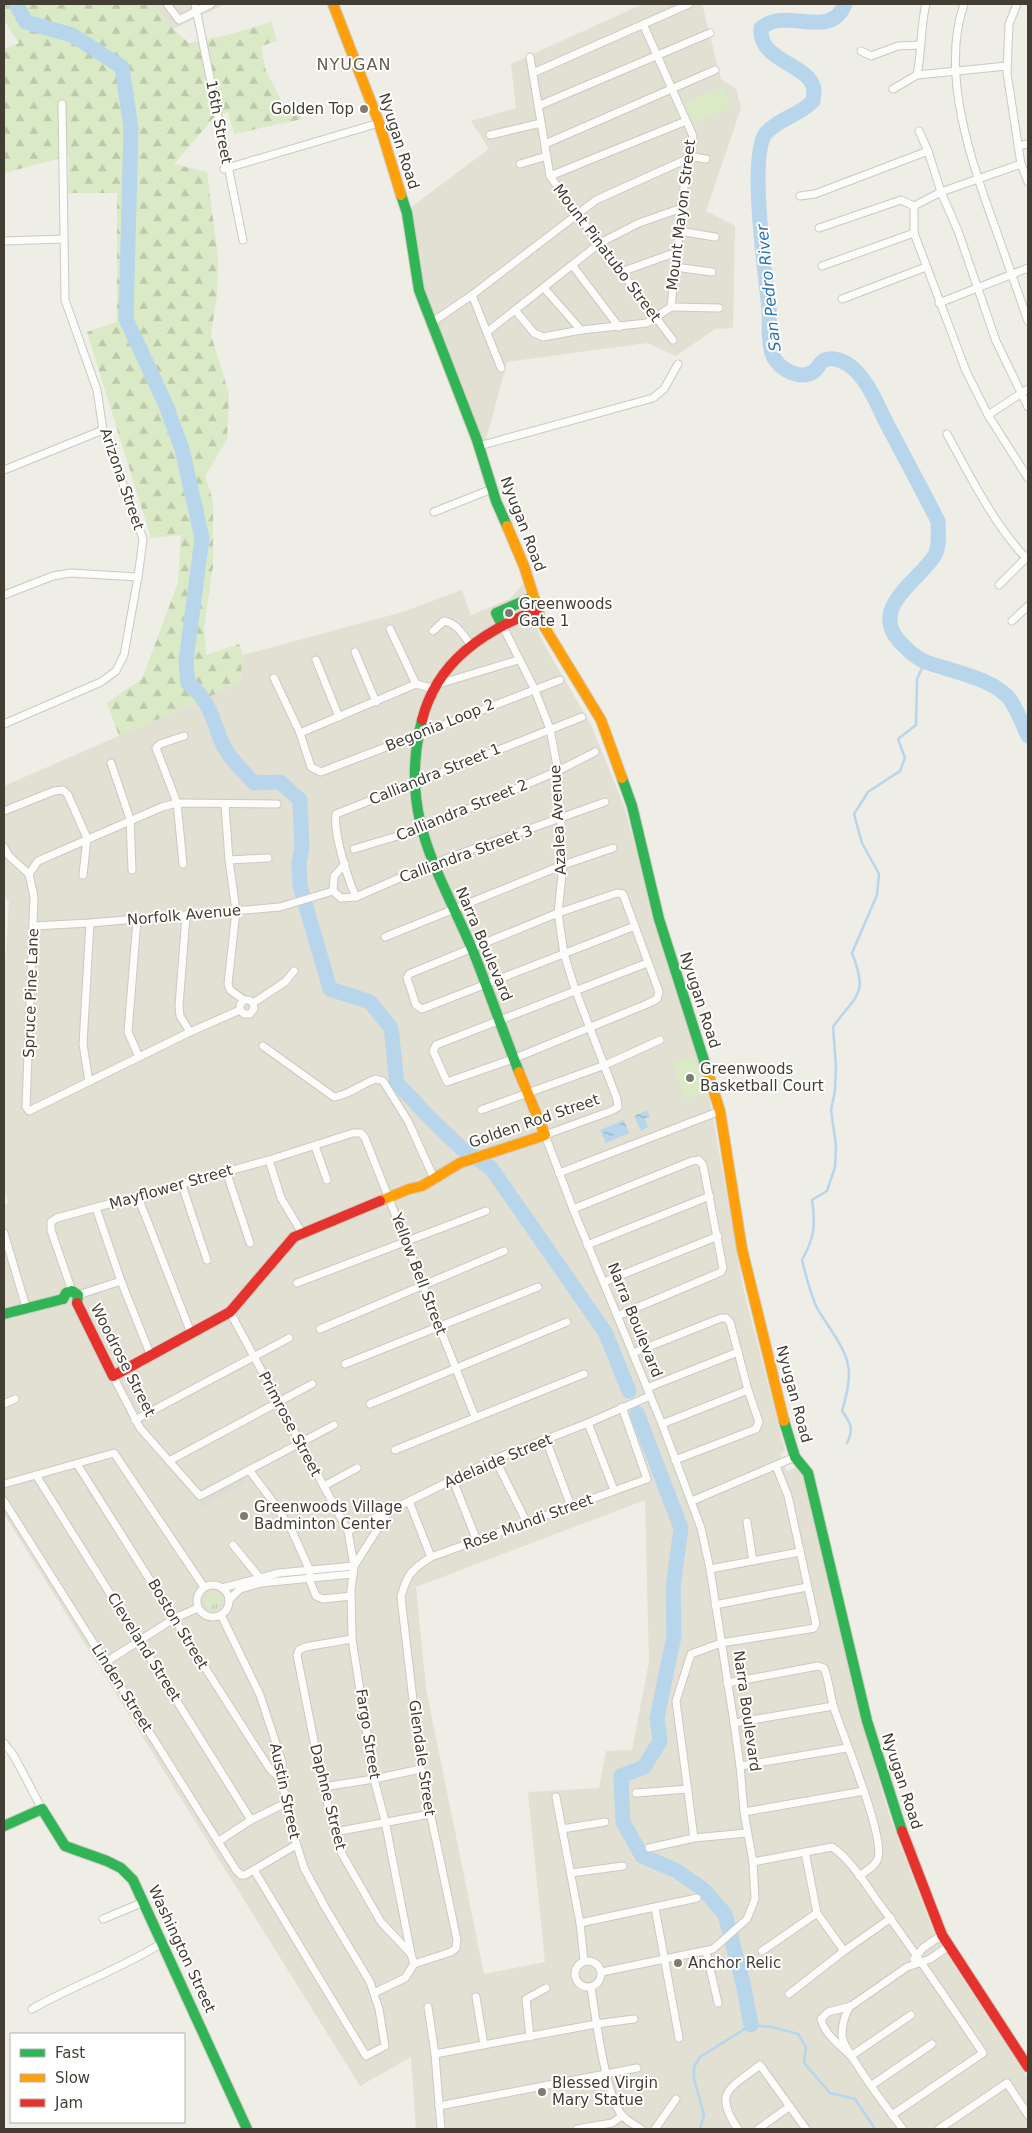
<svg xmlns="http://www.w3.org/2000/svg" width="1032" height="2133" font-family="'DejaVu Sans',sans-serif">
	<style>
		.residential { fill: #e2dfd3; fill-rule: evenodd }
		.grass { fill: url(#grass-tufts) }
		.forest { fill: url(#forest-firs) }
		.pitch { fill: #dae9c6 }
		.parking { fill: #dddcd6 }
		.water { fill: url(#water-ripples) }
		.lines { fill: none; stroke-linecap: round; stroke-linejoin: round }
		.stream { stroke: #b7d6ec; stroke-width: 2.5 }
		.river { stroke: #b7d6ec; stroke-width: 15 }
		.street-casing { stroke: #cbc9c2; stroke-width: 9 }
		.fast-casing { stroke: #cecabd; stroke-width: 12 }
		.slow-casing { stroke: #cecabd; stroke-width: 12 }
		.jam-casing { stroke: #cecabd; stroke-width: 12 }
		.street { stroke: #fcfcfb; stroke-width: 7 }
		.fast { stroke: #30b455; stroke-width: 10 }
		.slow { stroke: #ff9f0a; stroke-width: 10 }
		.jam { stroke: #e5322d; stroke-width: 10 }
		.poi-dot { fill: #7f7b72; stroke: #fff; stroke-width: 2 }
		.labels { text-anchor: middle; stroke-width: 4; stroke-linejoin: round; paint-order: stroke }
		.poi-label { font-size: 15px; fill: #433e34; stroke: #fff; text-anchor: start }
		.street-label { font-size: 15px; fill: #433e34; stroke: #fff }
		.neighbourhood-label { font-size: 16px; letter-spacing: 1px; fill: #665c4b; stroke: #fff }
		.water-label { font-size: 16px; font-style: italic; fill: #2e74ad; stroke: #fff }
	</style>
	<defs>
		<pattern id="grass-tufts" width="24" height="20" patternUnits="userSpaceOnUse" patternTransform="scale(1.25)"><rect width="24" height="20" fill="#dae9c6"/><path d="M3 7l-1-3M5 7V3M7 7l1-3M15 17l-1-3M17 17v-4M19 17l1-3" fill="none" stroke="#bcc9ab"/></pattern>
		<pattern id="forest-firs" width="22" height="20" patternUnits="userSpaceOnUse" patternTransform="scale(1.25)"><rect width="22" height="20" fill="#dae9c6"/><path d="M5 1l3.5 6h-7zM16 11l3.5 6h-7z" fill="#bcc9ab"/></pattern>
		<pattern id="water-ripples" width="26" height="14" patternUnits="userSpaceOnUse" patternTransform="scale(1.25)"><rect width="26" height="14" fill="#b7d6ec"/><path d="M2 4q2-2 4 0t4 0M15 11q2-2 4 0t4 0" fill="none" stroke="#96afc0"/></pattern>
	</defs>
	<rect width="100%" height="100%" fill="#eeede6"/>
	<g class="residential">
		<polygon points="153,4 225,4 173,29"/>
		<polygon points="643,4 702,4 721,79 736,89 741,108 706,211 735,226 733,328 715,329 676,356 647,343 507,362 484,447 421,289 410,208 489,149 471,121 516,108 511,64"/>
		<path d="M523 584 535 625 545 646 591 725 624 806 671 976 708 1090 743 1287 785 1451 780 1454 787 1472 797 1467 803 1474 862 1722 890 1818 935 1936 1028 2078V2129H416L411 2057 360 2086 4 1514V1205L8 1203 4 1189V983L9 902 4 895V786L240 683 243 655 403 612 462 590 471 615 510 599ZM645 1500 649 1662 632 1750 606 1751 599 1788 528 1792 545 1962 484 1974 426 1689 416 1587Z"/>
	</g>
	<circle class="grass" cx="213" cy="1601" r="8"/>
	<polygon class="forest" points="4,4 153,4 173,29 189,43 232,34 271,22 277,41 261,46 266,71 285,108 298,105 302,119 234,134 228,112 215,116 174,164 207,172 218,257 217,295 211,335 229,394 227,439 205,476 213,501 213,566 204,627 206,655 239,644 243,655 240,683 119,736 107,703 142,679 178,583 181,535 151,538 87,332 117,322 117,193 68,193 69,156 4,173 4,49 19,43 4,20"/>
	<g class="pitch">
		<polygon points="723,86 732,107 694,124 684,103"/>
		<polygon points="694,1056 706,1092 686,1100 673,1063"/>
	</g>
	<polygon class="parking" points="244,1477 247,1482 203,1507 200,1501"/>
	<g class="water">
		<polygon points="647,1110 650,1117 645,1119 648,1127 641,1131 634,1116"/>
		<polygon points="624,1120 629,1133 606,1143 600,1130"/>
	</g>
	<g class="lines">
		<g class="stream">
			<path d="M847 1443C854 1429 851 1423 842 1411 846 1397 851 1379 848 1365 845 1347 826 1324 817 1308 810 1293 806 1276 802 1260 814 1239 816 1224 812 1200L827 1191 835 1167 836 1145 831 1110 835 1091 836 1066 833 1027C856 994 869 996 852 953L877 895 879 874 862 843 854 814 868 792 900 771 905 758 898 739 916 725 917 679 925 662"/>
			<polyline points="700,2129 704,2115 694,2079 694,2067 700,2057 751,2025 772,2027 798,2034 806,2047 804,2063 830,2093 855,2099 875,2129"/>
		</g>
		<g class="river">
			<path d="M16 4 26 22 72 35 122 67 131 128 126 319 165 403 182 449 202 538 186 661 188 683C213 704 211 720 224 747 231 760 244 772 254 783L280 782 300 800 302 848 299 862 300 886 330 989 370 1002 391 1028 397 1083 427 1115 461 1148 491 1168 605 1332 629 1391"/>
			<path d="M845 4C832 37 796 14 772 22 768 23 764 26 761 28 758 62 809 63 814 89 814 93 813 98 813 101 800 115 778 119 766 133 748 155 766 278 769 309 770 324 767 344 774 358 781 370 800 380 813 372 817 370 819 364 823 361 832 355 847 362 854 369 869 383 878 406 887 424 904 456 921 488 938 521 938 531 940 545 935 555 920 580 869 607 899 641 908 650 914 657 926 662 950 671 997 679 1011 701 1018 712 1023 725 1028 736"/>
			<polyline points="637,1413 681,1528 673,1587 674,1636 657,1718 660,1741 644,1767 621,1776 623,1822 642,1856 675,1870 703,1889 725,1914 743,1983 751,2025"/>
		</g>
		<defs>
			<g id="street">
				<polyline points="167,4 179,20 211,4"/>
				<polyline points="195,4 243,240"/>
				<path d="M964 4C940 73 971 161 995 227 1006 258 1017 290 1028 321"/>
				<polyline points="1017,4 1009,24 1007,73 1021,164"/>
				<polyline points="861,51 871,56 898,46 921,45"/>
				<polyline points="530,57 550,176 577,214 673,340"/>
				<polyline points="533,73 689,4"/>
				<polyline points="917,75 1007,66"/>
				<path d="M893 89 917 75C922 52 920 27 926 4"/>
				<polyline points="538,106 710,33"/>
				<polyline points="919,131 928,151 941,192 958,231 996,341 1028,407"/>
				<polyline points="490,135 541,123"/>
				<polyline points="545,144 715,70"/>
				<polyline points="1018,146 1028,144"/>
				<polyline points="688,156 706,159"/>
				<polyline points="520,164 547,156"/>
				<polyline points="224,169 379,123"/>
				<polyline points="550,176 686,121"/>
				<polyline points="1028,182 1021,164 941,192 914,206 914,233 966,371 988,415 1028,478"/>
				<polyline points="800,196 815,194 928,151"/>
				<polyline points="819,228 901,200 914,206"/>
				<polyline points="679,231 715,237"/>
				<polyline points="4,241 63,239"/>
				<polyline points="573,266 619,327"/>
				<polyline points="822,266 914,233"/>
				<polyline points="675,267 712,272"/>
				<polyline points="621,272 677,252"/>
				<polyline points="544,288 581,330"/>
				<polyline points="472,295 501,368"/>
				<polyline points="842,299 926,267"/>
				<polyline points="939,303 1028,268"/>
				<polyline points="671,307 719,308"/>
				<polyline points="515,310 534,333 543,337 581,330 647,323 671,307 687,159 693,136 643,24"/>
				<polyline points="431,323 472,295 596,200 687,159"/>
				<polyline points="487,332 600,243 639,223 682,208"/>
				<polyline points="988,415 1028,389"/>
				<path d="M947 434C970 476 993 523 1026 558"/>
				<polyline points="479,446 653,398 664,389 678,364"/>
				<polyline points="4,470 103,430"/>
				<polyline points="434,512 492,489"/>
				<polyline points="999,585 1028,556"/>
				<polyline points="4,595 53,576 70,573 138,577"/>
				<polyline points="1012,621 1028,606"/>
				<polyline points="502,625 534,688 550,729 558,771 563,865 558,913 564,954 575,989 617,1099 618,1107 611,1111 545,1135 573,1209 662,1424 701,1528 710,1569 734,1723 740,1766 744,1812 753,1862 755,1899 747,1919 713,1949 602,1972"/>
				<polyline points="390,629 416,684"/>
				<path d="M433 631 444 621C457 623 463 635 471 645"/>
				<polyline points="355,652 376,702"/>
				<polyline points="316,660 339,717"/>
				<polyline points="274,678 300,733 311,767 321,772 560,680"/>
				<polyline points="439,684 518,660"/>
				<polyline points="4,724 101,682 116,671 124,655 138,577 143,539 103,430 97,390 65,300 62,104"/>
				<polyline points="300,733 416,684 435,689"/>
				<polyline points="111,763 130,819 132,870"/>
				<polyline points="225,805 229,860 236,911 228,984 230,990 244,1000 249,1000 253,1003 254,1009 250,1014 244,1014 240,1010 240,1005 244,1000"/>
				<polyline points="4,811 54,791 63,790 68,795 87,838 83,875"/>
				<polyline points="4,847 9,856 29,874"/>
				<polyline points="354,849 421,829 558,771 595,752"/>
				<polyline points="229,860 268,858"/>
				<polyline points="183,864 177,803 156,748 160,744 184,736"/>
				<polyline points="345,864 334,876 333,891 341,898 356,897 434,863 605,802"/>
				<polyline points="29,874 34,897 26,1107 29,1111 190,1032 240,1010"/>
				<polyline points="29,874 38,861 162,807 177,803 277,804"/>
				<path d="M356 897C348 880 333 832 336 814L582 717"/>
				<polyline points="186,916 179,1006 180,1016 190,1032"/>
				<polyline points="137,920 128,1032 139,1057"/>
				<polyline points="33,926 90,923 280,907 333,891"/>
				<polyline points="635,926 422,1009 416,1005 407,978 409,974 558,913 617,893 623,894 659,992 657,999 647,1004 513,1059 447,1082 433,1051 436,1045 647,963"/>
				<polyline points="385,937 563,865 613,848"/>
				<polyline points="253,1003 285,982 294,971"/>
				<path d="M263 1046 334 1097C349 1095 361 1084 376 1079L383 1081 408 1121 432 1174"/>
				<polyline points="89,1082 83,1044 90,923"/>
				<polyline points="481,1110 605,1065 660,1040"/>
				<polyline points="315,1146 327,1180"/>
				<polyline points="269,1160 281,1198 302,1233"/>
				<polyline points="226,1171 250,1243"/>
				<polyline points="559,1173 720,1111"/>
				<polyline points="182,1185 207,1260"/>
				<polyline points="138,1197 191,1333"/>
				<polyline points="96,1208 121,1281 151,1356"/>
				<polyline points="573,1209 692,1161 699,1160 703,1165 723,1268 721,1272 617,1316"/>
				<polyline points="4,1233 26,1307"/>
				<polyline points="587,1245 710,1196"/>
				<polyline points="604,1282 718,1236"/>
				<polyline points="297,1283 486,1211"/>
				<polyline points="72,1291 51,1230 51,1222 57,1218 269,1160 353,1133 361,1133 365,1138 475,1417"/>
				<polyline points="78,1295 121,1281"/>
				<polyline points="230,1312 348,1531 354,1566"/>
				<polyline points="320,1329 504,1251"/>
				<polyline points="633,1353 721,1318 726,1318 730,1322 748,1390 759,1422 756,1429 675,1460"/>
				<polyline points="345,1364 538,1287"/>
				<polyline points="113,1376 140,1428 200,1496 334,1425"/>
				<polyline points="647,1388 738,1352"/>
				<polyline points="4,1404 15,1399"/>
				<polyline points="370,1404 567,1322"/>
				<polyline points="135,1420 289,1338"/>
				<polyline points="588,1423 614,1490"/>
				<polyline points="662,1424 748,1390"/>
				<polyline points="546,1440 571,1506"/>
				<polyline points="395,1450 584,1374"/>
				<polyline points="495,1459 526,1521"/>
				<polyline points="169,1461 312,1384"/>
				<path d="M77 1464C141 1565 204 1668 270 1769L282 1781"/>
				<polyline points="249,1470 274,1503 292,1531 310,1571 310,1581 316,1596 323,1599 351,1596"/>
				<polyline points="36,1475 251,1820"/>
				<polyline points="453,1480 477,1541"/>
				<polyline points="4,1484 114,1453 204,1587"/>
				<polyline points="324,1486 357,1468"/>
				<polyline points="4,1501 236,1870 241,1875 245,1875 296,1845"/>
				<polyline points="409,1501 431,1557"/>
				<polyline points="692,1501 795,1457"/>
				<polyline points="389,1511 354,1566 351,1590 352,1639 374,1779 385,1821 411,1954 414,1964"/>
				<polyline points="747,1522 753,1561"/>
				<polyline points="348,1531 495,1459 588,1423 650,1396"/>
				<polyline points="233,1545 259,1577"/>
				<polyline points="710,1569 800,1552"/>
				<circle cx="213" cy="1601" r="16"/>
				<polyline points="222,1588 279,1573 354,1566"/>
				<polyline points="229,1600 240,1589 261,1583 353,1574"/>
				<polyline points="715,1605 807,1587"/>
				<polyline points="221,1615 260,1695 282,1762 282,1781 290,1823 304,1868 325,1907 370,1982 379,2009 385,2046 366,2056 254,1870"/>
				<polyline points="352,1639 305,1647 299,1650 297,1655 323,1787 342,1854 381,1922 411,1954"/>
				<polyline points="106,1662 175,1618 198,1608"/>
				<path d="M727 1683 818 1666 824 1668C829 1680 830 1695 834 1708 843 1736 885 1836 878 1858 876 1866 866 1871 859 1876"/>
				<polyline points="734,1723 833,1706"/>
				<polyline points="4,1743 14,1756 42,1809"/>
				<polyline points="740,1766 847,1748"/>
				<polyline points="323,1787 374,1779 421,1769"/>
				<polyline points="636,1793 688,1789"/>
				<polyline points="556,1797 580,1923 584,1961"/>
				<polyline points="744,1812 864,1791"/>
				<polyline points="562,1829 605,1822"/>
				<polyline points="335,1832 430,1814"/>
				<polyline points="694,1838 676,1701 691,1654 721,1643 809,1629 814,1628 816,1624 788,1496 776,1466"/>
				<polyline points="219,1841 251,1820 286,1803"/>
				<polyline points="649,1848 694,1838 747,1833"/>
				<polyline points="805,1852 817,1913 844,1951"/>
				<path d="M753 1862 832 1847C850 1859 864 1882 876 1899 913 1949 948 2001 983 2053L892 2115"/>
				<polyline points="571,1873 623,1866"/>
				<polyline points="655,1908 679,2038"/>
				<polyline points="103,1919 144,1902"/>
				<polyline points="580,1923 697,1898"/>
				<polyline points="706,1951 718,2003"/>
				<polyline points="762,1951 817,1913"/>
				<polyline points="914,1959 923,1948 942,1935"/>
				<circle cx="588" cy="1974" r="13"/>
				<path d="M591 1988C595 2013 606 2099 622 2115 627 2121 635 2125 641 2129"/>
				<path d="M374 1993 405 1978 414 1964 451 1952 456 1948 457 1940 421 1769 401 1597C407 1574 411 1570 431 1557L647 1479 622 1407"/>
				<polyline points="789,1994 844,1951 891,1918"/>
				<polyline points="476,1997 484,2045"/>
				<path d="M850 2006C845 2014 842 2026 842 2036 844 2051 891 2114 903 2129"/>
				<polyline points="428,2007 435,2054 441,2129"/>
				<path d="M32 2009C74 1985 121 1969 162 1943"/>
				<polyline points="530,2037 526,1999 546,1988"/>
				<polyline points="435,2054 596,2024 634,2019"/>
				<path d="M851 2056C839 2044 825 2035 821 2019L828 2012 851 2006 907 1967 930 1959 949 1946"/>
				<polyline points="851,2056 911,2015"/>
				<polyline points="872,2085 932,2044"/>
				<polyline points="439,2106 637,2068"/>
				<polyline points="577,2129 612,2123 622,2116"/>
				<polyline points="655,2129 676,2099"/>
				<path d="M738 2129C712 2092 731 2088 760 2065L806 2129"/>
				<polyline points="758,2129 789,2107"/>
				<polyline points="939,2129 1007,2083 1028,2115"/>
			</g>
			<g id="fast">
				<polyline points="401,195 407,213 419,290 477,440 496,501 507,526"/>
				<polyline points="502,625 496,613 533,597"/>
				<path d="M422 720C398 815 438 869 473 951 489 991 503 1032 519 1072"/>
				<polyline points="622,778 632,806 659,919 707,1070"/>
				<polyline points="63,1299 66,1293 72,1291 78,1295 77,1303"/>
				<polyline points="4,1314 63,1299"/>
				<polyline points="784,1421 795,1457 808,1473 867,1721 902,1831"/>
				<polyline points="4,1826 42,1809 65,1846 107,1861 121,1868 133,1880 247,2129"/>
			</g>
			<g id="slow">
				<polyline points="333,4 379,123 401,195"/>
				<polyline points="507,526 524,566 542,623 601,720 622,778"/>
				<polyline points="707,1070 720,1111 742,1249 784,1421"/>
				<polyline points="380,1201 409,1189 422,1186 460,1163 545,1135 519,1072"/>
			</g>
			<g id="jam">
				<path d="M422 720C437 661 484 631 537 610"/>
				<polyline points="77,1303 113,1376 230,1312 294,1237 380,1201"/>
				<polyline points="902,1831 942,1935 1028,2067"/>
			</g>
		</defs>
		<use href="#street" class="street-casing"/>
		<use href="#fast" class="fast-casing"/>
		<use href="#slow" class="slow-casing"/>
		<use href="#jam" class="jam-casing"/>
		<use href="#street" class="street"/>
		<use href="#fast" class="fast"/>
		<use href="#slow" class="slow"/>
		<use href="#jam" class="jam"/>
	</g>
	<g class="poi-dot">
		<circle cx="364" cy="109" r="5"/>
		<circle cx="509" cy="613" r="5"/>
		<circle cx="690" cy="1078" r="5"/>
		<circle cx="244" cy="1516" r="5"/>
		<circle cx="678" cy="1963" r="5"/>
		<circle cx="542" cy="2092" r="5"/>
	</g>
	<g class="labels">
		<g class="poi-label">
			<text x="354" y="114" text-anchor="end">Golden Top</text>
			<text x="519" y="609">Greenwoods<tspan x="519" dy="17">Gate 1</tspan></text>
			<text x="700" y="1074">Greenwoods<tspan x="700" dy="17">Basketball Court</tspan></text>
			<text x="254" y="1512">Greenwoods Village<tspan x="254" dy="17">Badminton Center</tspan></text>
			<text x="688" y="1968">Anchor Relic</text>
			<text x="552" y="2088">Blessed Virgin<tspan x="552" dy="17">Mary Statue</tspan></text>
		</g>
		<g class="street-label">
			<text transform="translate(219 122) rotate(79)" y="5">16th Street</text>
			<text transform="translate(399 141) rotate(72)" y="5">Nyugan Road</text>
			<text transform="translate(681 215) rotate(-83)" y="5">Mount Mayon Street</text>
			<text transform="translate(607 253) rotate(53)" y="5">Mount Pinatubo Street</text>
			<text transform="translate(122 479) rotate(71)" y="5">Arizona Street</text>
			<text transform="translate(523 524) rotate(69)" y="5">Nyugan Road</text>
			<text transform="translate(440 725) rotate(-22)" y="5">Begonia Loop 2</text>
			<text transform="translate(435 774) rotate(-22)" y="5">Calliandra Street 1</text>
			<text transform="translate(462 810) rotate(-22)" y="5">Calliandra Street 2</text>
			<text transform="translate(558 820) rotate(-93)" y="5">Azalea Avenue</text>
			<text transform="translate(466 854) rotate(-20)" y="5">Calliandra Street 3</text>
			<text transform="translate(184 915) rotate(-5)" y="5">Norfolk Avenue</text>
			<text transform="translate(484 944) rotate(67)" y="5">Narra Boulevard</text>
			<text transform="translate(31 993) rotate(-88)" y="5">Spruce Pine Lane</text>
			<text transform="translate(700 1000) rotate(72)" y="5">Nyugan Road</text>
			<text transform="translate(534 1121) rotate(-19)" y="5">Golden Rod Street</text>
			<text transform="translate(171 1187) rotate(-16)" y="5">Mayflower Street</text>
			<text transform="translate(419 1274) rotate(69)" y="5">Yellow Bell Street</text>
			<text transform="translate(635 1320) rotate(68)" y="5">Narra Boulevard</text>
			<text transform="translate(123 1360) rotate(63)" y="5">Woodrose Street</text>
			<text transform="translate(794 1394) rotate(75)" y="5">Nyugan Road</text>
			<text transform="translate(290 1424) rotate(62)" y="5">Primrose Street</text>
			<text transform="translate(498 1461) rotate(-23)" y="5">Adelaide Street</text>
			<text transform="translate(528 1522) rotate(-20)" y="5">Rose Mundi Street</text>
			<text transform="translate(178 1624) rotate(59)" y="5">Boston Street</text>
			<text transform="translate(144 1647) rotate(58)" y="5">Cleveland Street</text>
			<text transform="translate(122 1688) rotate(58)" y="5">Linden Street</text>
			<text transform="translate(747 1711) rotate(82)" y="5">Narra Boulevard</text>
			<text transform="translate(368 1734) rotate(81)" y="5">Fargo Street</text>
			<text transform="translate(422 1758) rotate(82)" y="5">Glendale Street</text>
			<text transform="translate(902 1781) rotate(72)" y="5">Nyugan Road</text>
			<text transform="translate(285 1791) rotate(78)" y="5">Austin Street</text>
			<text transform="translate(328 1797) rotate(76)" y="5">Daphne Street</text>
			<text transform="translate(182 1949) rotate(65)" y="5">Washington Street</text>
		</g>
		<g class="neighbourhood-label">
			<text x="354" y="70">NYUGAN</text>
		</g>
		<g class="water-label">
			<text transform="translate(768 288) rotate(-96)" y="6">San Pedro River</text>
		</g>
	</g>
	<rect width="1032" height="2133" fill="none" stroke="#433e34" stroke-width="10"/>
	<rect x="10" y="2033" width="175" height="90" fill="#ffffff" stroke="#b4b2ae"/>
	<rect x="20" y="2049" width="25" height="8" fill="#30b455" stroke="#b4b2ae"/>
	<text x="55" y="2058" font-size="15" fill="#433e34">Fast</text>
	<rect x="20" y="2074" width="25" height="8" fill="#ff9f0a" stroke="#b4b2ae"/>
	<text x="55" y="2083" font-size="15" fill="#433e34">Slow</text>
	<rect x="20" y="2099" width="25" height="8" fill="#e5322d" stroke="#b4b2ae"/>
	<text x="55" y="2108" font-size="15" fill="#433e34">Jam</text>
</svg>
